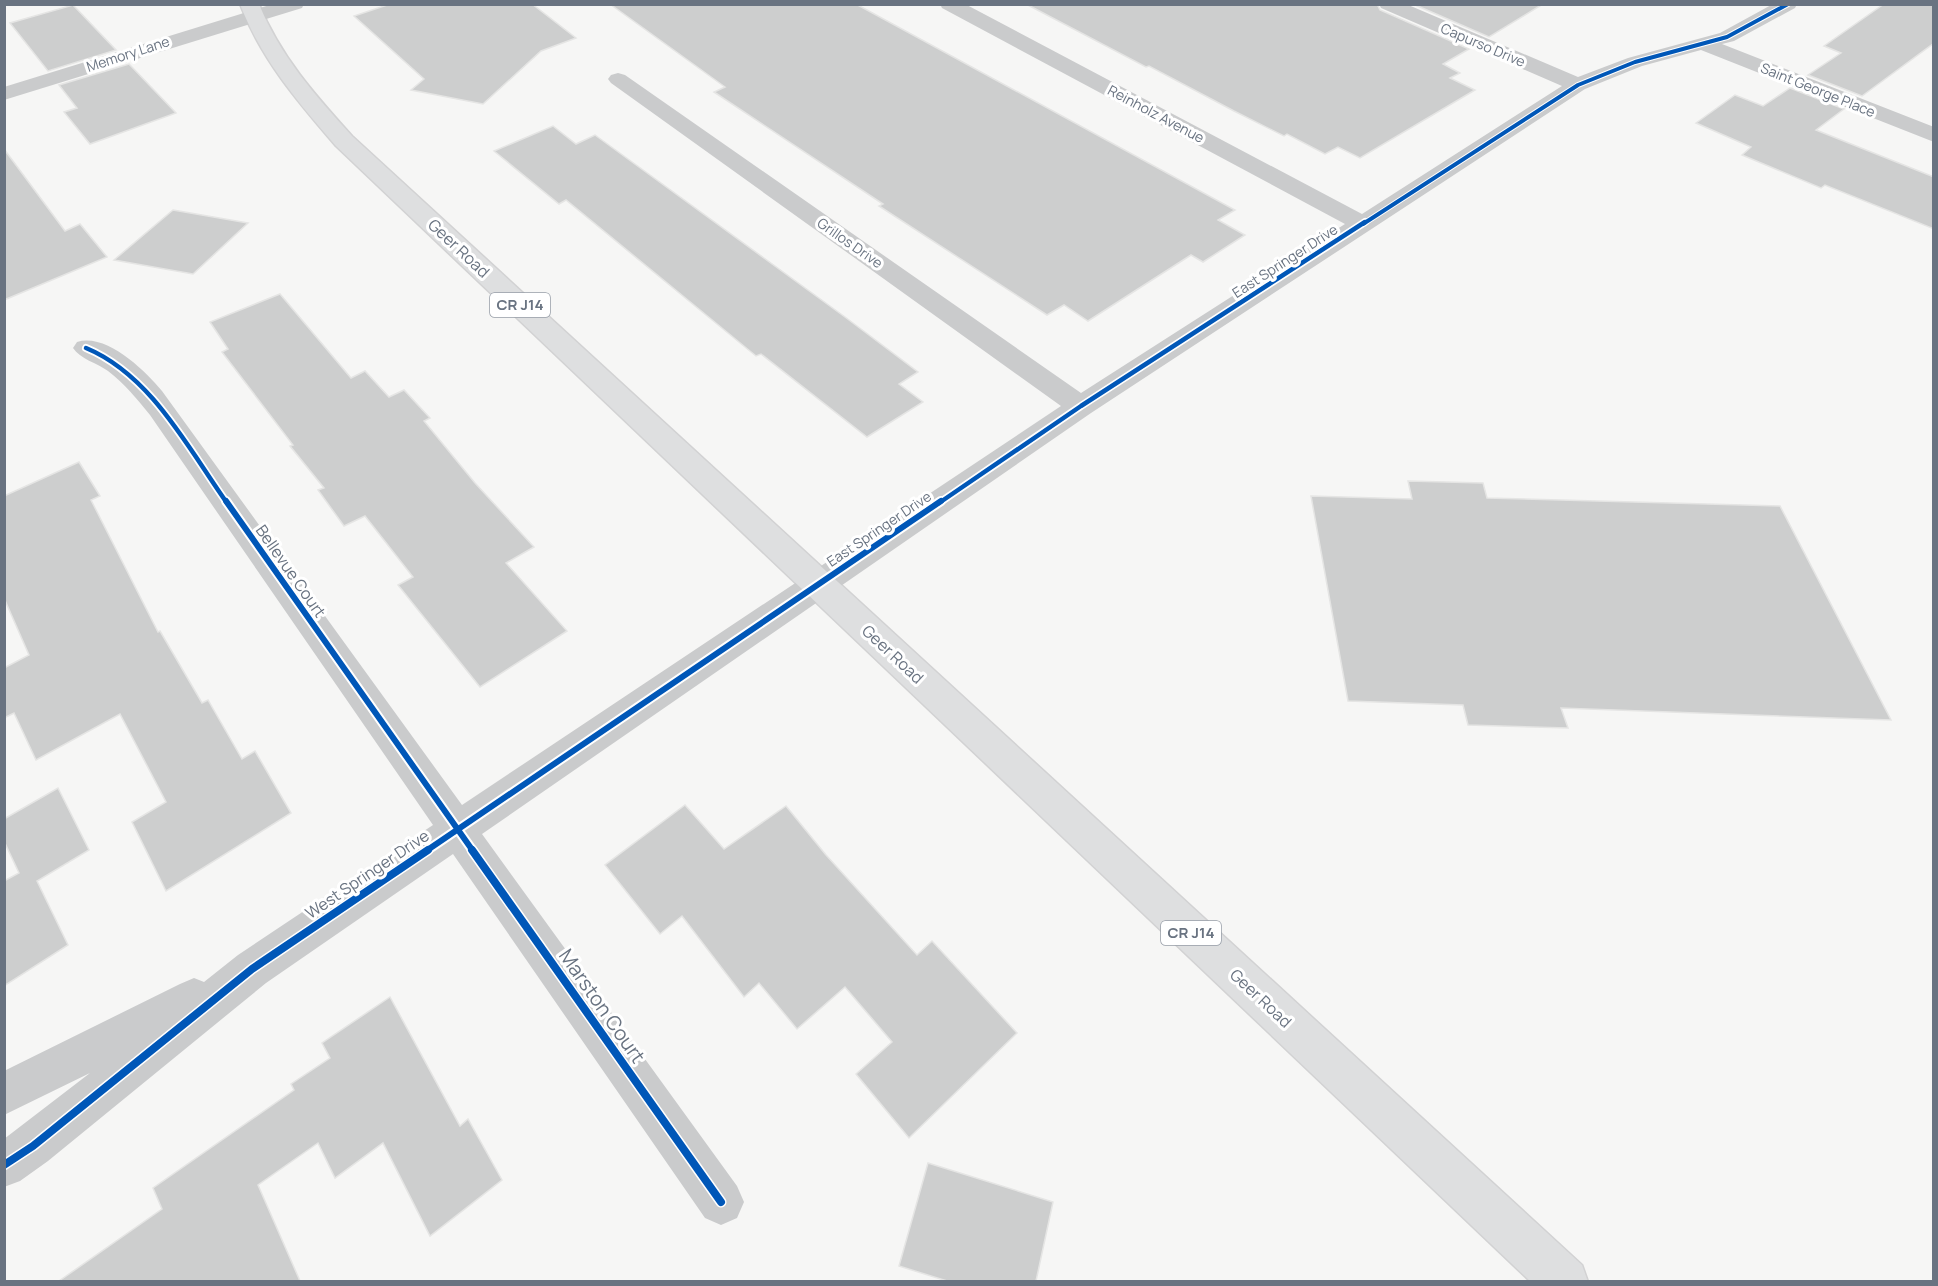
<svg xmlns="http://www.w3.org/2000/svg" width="1938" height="1286" font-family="Manrope,sans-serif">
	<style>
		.building { fill: #cdcece; stroke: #e5e5e4; stroke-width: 1.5 }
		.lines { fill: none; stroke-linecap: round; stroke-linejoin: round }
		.primary-casing { stroke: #d2d2d3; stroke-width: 3 }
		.street { fill: #cacbcc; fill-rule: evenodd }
		.primary { fill: #dedfe0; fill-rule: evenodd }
		.cycleway-far3-casing { stroke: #fff; stroke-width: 6 }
		.cycleway-far2-casing { stroke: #fff; stroke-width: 8 }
		.cycleway-far1-casing { stroke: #fff; stroke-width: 10 }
		.cycleway-casing { stroke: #fff; stroke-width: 11 }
		.cycleway-far3 { stroke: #0057b8; stroke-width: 4 }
		.cycleway-far2 { stroke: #0057b8; stroke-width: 4.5 }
		.cycleway-far1 { stroke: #0057b8; stroke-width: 6 }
		.cycleway { stroke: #0057b8; stroke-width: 8 }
		.labels { text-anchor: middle; stroke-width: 6; stroke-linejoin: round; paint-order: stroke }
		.far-street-label { font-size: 14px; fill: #697381; stroke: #fff }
		.shield { fill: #fff; stroke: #969da7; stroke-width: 1.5 }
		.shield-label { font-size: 15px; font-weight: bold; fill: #697381 }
		.street-label { font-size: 16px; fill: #697381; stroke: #fff }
		.near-street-label { font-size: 20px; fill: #697381; stroke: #fff }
	</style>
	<rect width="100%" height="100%" fill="#f6f6f5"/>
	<g class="building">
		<polygon points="390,4 532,4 576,38 541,51 483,104 411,90 424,79 354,16"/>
		<polygon points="610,4 856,4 1235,210 1218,220 1245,235 1203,262 1191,255 1088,321 1064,305 1047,315 879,206 883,204 714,92 725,87"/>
		<polygon points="1026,4 1377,4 1380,10 1469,49 1443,64 1460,73 1450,78 1475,90 1360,158 1338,147 1325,154 1287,134 1284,136 1234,111 1149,66 1146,67"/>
		<polygon points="1413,4 1543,4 1489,37"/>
		<polygon points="1884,4 1934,4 1934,43 1862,96 1808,75 1841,53 1824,46"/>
		<polygon points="73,5 116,50 48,71 10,23"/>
		<polygon points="129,64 176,113 90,144 64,112 77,108 59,85"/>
		<polygon points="1790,88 1844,109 1816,130 1934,177 1934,229 1825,185 1821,188 1742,155 1751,147 1696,123 1735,95 1763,106"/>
		<polygon points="553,126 576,144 595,135 845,317 918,372 899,384 923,402 867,437 761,354 756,356 566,200 559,204 494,151"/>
		<polygon points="4,149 65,231 80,224 107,257 4,300"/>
		<polygon points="173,210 248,223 193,274 114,260"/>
		<polygon points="280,294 351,378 365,371 389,397 404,390 430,418 424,421 475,483 534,547 506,563 567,631 480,687 398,585 413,577 365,516 344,526 318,490 324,488 290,446 293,445 222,352 228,349 210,322"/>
		<polygon points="79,462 100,496 91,500 158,632 160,631 202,703 208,700 242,759 255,751 291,813 166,891 132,822 166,802 120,714 36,760 14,713 4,718 4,668 29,655 4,598 4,496"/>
		<polygon points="1408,481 1483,483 1487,498 1780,506 1891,720 1561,708 1568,728 1468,725 1463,705 1348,701 1311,496 1412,499"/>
		<polygon points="58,788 89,850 37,881 68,945 4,986 4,881 19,873 4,841 4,819"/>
		<polygon points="685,805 724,849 786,806 826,855 917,955 932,941 1017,1033 909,1138 856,1074 892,1042 845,987 797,1029 759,983 744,997 682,916 660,934 605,865"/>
		<polygon points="390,997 460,1126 468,1119 502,1180 430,1236 383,1143 335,1178 318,1143 258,1185 300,1281 59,1281 162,1209 153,1188 294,1090 291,1084 330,1058 322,1043"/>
		<polygon points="928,1163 1053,1202 1036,1281 947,1281 899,1266"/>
	</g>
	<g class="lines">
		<defs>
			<path id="primary" d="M240 4H259C280 56 315 95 352 136L1582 1265 1588 1282H1531L336 146C298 102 261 59 240 4Z"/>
		</defs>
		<use href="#primary" class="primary-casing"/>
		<g class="street">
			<polygon points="273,4 304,4 302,8 4,100 4,87"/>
			<path d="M940 4H965L1362 214 1562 86 1381 8 1379 4H1406L1578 77 1628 58 1720 33 1773 4H1797L1795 8 1734 41 1722 44 1934 127V142L1701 50 1642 66 1585 89 1091 413 482 834 737 1186 744 1202 737 1218 721 1225 705 1218 453 854 266 983 48 1161 20 1181 4 1187V1139L90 1073 4 1115V1071L180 984 194 978 204 982 238 955 433 825 150 415C137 399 124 383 108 371 97 363 80 359 73 348L77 342C107 333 144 370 162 391L462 805 1061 406 611 83 608 79 611 75 618 73 625 75 1081 393 1345 224 942 8Z"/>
		</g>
		<use href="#primary" class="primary"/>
		<defs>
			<polyline id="cycleway-far3" points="1363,224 1578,85 1635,62 1727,37 1788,4"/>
			<g id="cycleway-far2">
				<path d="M86 348C151 375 188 448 227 503"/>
				<polyline points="939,503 1081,406 1365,222"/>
			</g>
			<g id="cycleway-far1">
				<polyline points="226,501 473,851"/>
				<polyline points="426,851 941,501"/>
			</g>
			<g id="cycleway">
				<polyline points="472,850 721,1202"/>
				<polyline points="4,1165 33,1146 252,969 428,850"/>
			</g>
		</defs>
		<use href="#cycleway-far3" class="cycleway-far3-casing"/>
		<use href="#cycleway-far2" class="cycleway-far2-casing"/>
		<use href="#cycleway-far1" class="cycleway-far1-casing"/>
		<use href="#cycleway" class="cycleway-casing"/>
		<use href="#cycleway-far3" class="cycleway-far3"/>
		<use href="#cycleway-far2" class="cycleway-far2"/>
		<use href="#cycleway-far1" class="cycleway-far1"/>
		<use href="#cycleway" class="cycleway"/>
	</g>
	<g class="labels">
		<g class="far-street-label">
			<text transform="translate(1483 45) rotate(23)" y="5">Capurso Drive</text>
			<text transform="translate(128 54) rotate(-18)" y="5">Memory Lane</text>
			<text transform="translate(1818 90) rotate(22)" y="5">Saint George Place</text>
			<text transform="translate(1156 114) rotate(28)" y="5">Reinholz Avenue</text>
			<text transform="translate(850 243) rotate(35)" y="5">Grillos Drive</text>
			<text transform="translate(1285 261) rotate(-33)" y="5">East Springer Drive</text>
			<text transform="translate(879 529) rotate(-34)" y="5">East Springer Drive</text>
		</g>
		<g class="shield">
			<rect x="490" y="293" width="60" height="24" rx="4.5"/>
			<rect x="1161" y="921" width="60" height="24" rx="4.5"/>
		</g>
		<g class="shield-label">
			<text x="520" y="310">CR J14</text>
			<text x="1191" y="938">CR J14</text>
		</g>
		<g class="street-label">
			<text transform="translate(459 248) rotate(43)" y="6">Geer Road</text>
			<text transform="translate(291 571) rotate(55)" y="6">Bellevue Court</text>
			<text transform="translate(893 654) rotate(43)" y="6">Geer Road</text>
			<text transform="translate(367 874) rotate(-34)" y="6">West Springer Drive</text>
			<text transform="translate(1261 998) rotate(43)" y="6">Geer Road</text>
		</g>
		<g class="near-street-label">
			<text transform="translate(602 1006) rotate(55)" y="7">Marston Court</text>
		</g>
	</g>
	<rect width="1938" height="1286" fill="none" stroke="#697381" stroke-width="12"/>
</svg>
